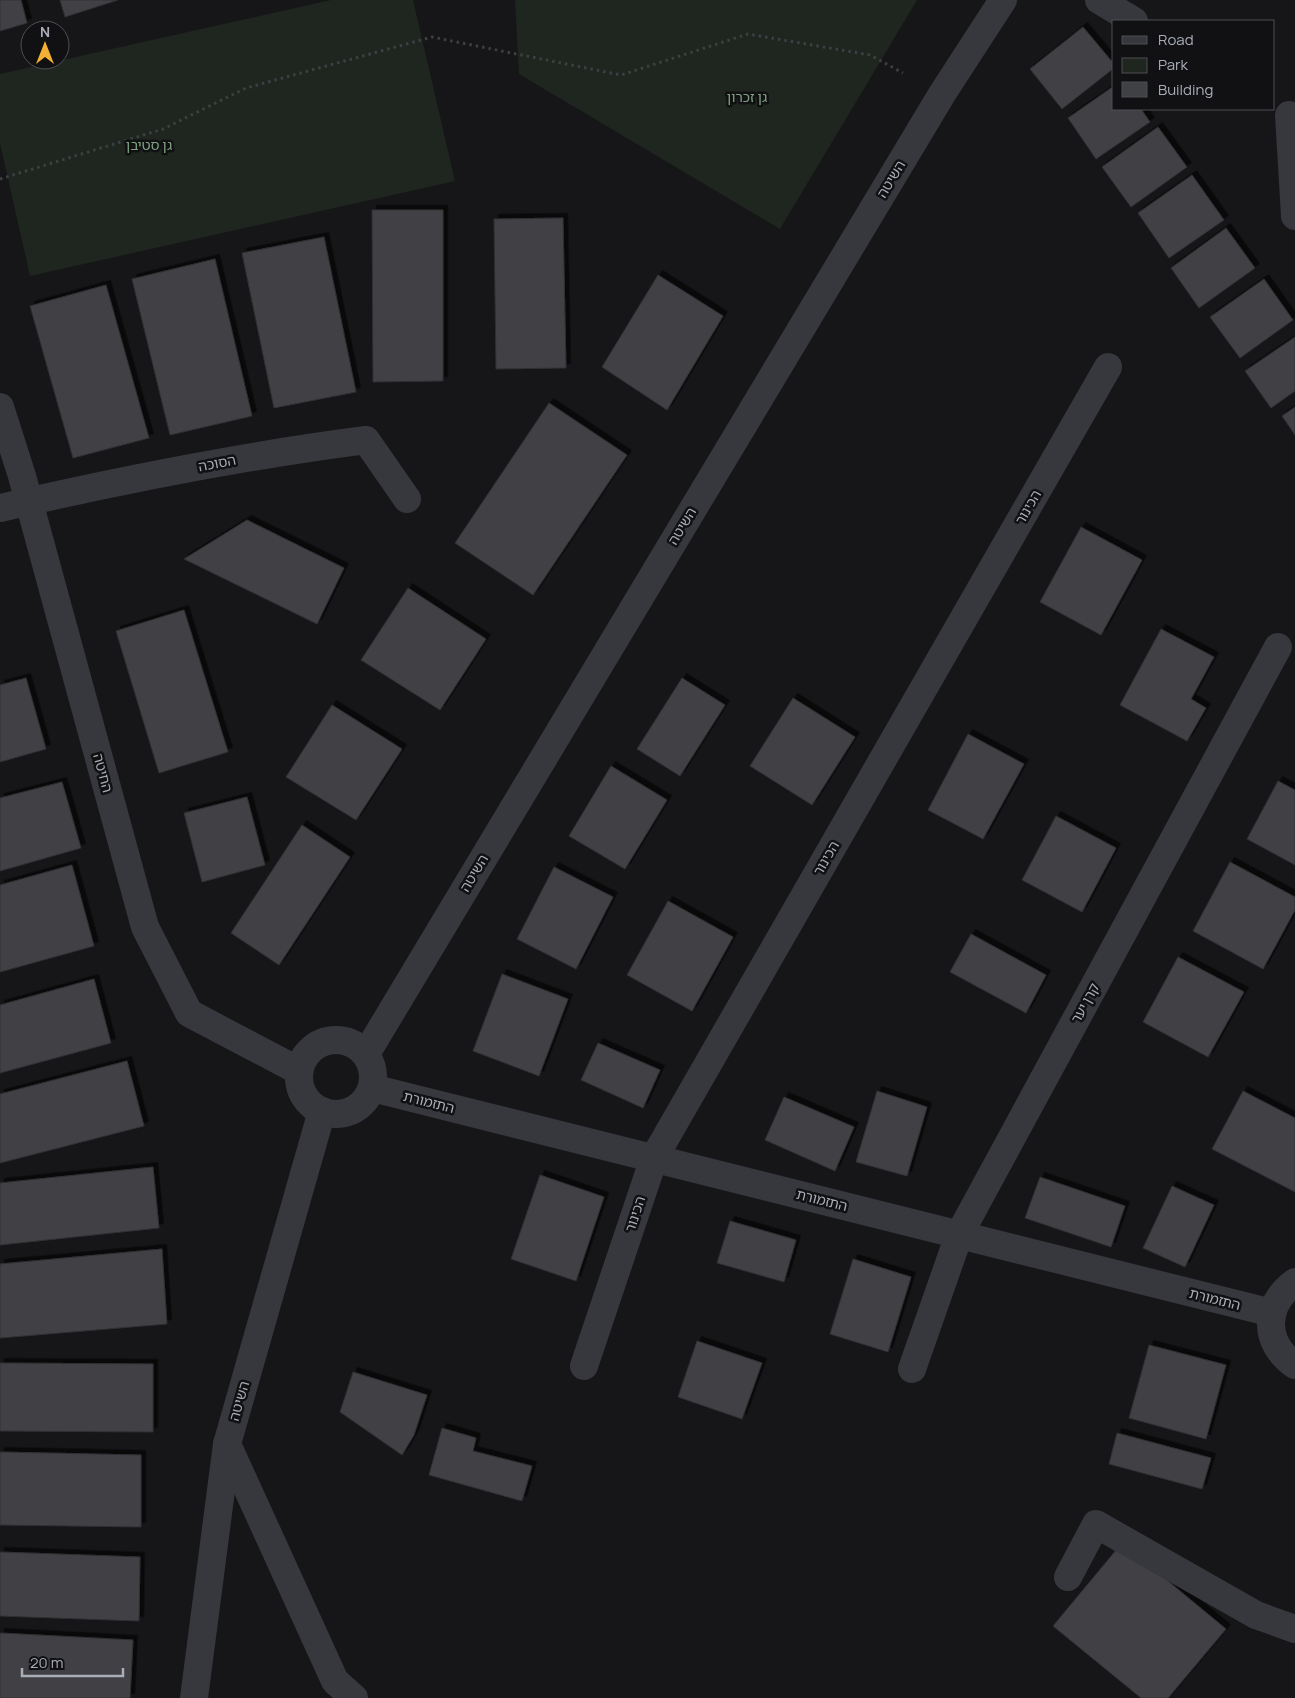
<svg xmlns="http://www.w3.org/2000/svg" width="1295" height="1698" font-family="Manrope,'Noto Sans Hebrew',sans-serif">
	<style>
		.green { fill: #1e261f }
		.building { fill: #404145; stroke: #303034; filter: url(#shadow) }
		.lines { fill: none; stroke-linecap: round; stroke-linejoin: round }
		.path { stroke: #3d3f44; stroke-width: 3; stroke-dasharray: 2.5 4; stroke-linecap: butt }
		.minor { stroke: #37383d; stroke-width: 28 }
		.labels { text-anchor: middle; stroke-width: 5; stroke-linejoin: round; paint-order: stroke }
		.park-label { font-size: 14px; fill: #7fa381; stroke: #111113 }
		.street-label { font-size: 14px; fill: #a8adb8; stroke: #111113 }
	</style>
	<defs>
		<filter id="shadow"><feDropShadow dx="4.5" dy="-4.5" stdDeviation="0" flood-color="#0009"/></filter>
	</defs>
	<rect width="100%" height="100%" fill="#161618"/>
	<g class="green">
		<polygon points="331,0 413,0 455,181 30,276 0,143 0,74"/>
		<polygon points="515,0 917,0 780,229 519,74"/>
	</g>
	<g class="building">
		<polygon points="0,0 21,0 27,23 0,31"/>
		<polygon points="60,0 118,0 65,17"/>
		<polygon points="1083,27 1114,64 1114,68 1062,109 1030,69"/>
		<polygon points="1114,86 1114,109 1141,109 1150,122 1096,159 1068,118"/>
		<polygon points="1158,127 1187,167 1131,207 1102,167"/>
		<polygon points="1192,175 1224,220 1169,258 1138,213"/>
		<polygon points="372,210 443,210 443,381 373,382"/>
		<polygon points="563,218 566,368 496,369 494,219"/>
		<polygon points="1226,228 1255,268 1199,308 1171,268"/>
		<polygon points="324,237 356,392 274,408 242,253"/>
		<polygon points="215,259 252,416 170,435 132,279"/>
		<polygon points="658,275 723,316 667,410 602,367"/>
		<polygon points="1264,279 1293,320 1240,358 1210,317"/>
		<polygon points="106,285 149,438 73,458 30,306"/>
		<polygon points="1295,337 1295,391 1271,408 1245,371"/>
		<polygon points="549,403 627,455 533,595 455,543"/>
		<polygon points="1295,407 1295,435 1282,416"/>
		<polygon points="247,520 344,568 317,624 184,559"/>
		<polygon points="1081,527 1142,560 1101,635 1040,602"/>
		<polygon points="408,588 486,639 440,710 361,660"/>
		<polygon points="184,610 228,752 159,773 116,631"/>
		<polygon points="1161,629 1214,657 1191,699 1206,708 1187,741 1120,705"/>
		<polygon points="26,678 46,749 0,762 0,685"/>
		<polygon points="682,678 725,705 680,776 637,749"/>
		<polygon points="793,698 855,737 812,805 750,766"/>
		<polygon points="332,705 402,749 356,820 286,777"/>
		<polygon points="968,734 1024,764 983,839 928,810"/>
		<polygon points="611,766 667,800 625,869 569,836"/>
		<polygon points="1278,781 1295,790 1295,865 1247,839"/>
		<polygon points="62,782 81,848 0,871 0,798"/>
		<polygon points="247,797 265,865 202,882 184,813"/>
		<polygon points="1056,816 1116,848 1082,912 1022,880"/>
		<polygon points="302,825 350,857 279,965 231,933"/>
		<polygon points="1230,862 1295,897 1295,910 1263,969 1193,931"/>
		<polygon points="72,865 94,946 0,972 0,885"/>
		<polygon points="554,867 613,897 576,969 517,939"/>
		<polygon points="668,901 733,937 692,1011 627,975"/>
		<polygon points="971,934 1046,975 1026,1013 950,972"/>
		<polygon points="1178,957 1244,992 1208,1057 1143,1022"/>
		<polygon points="502,974 568,999 539,1076 473,1051"/>
		<polygon points="94,979 111,1043 0,1073 0,1005"/>
		<polygon points="598,1043 660,1070 643,1108 581,1080"/>
		<polygon points="127,1061 144,1126 0,1163 0,1094"/>
		<polygon points="877,1091 927,1107 907,1176 856,1162"/>
		<polygon points="1243,1091 1295,1118 1295,1192 1212,1149"/>
		<polygon points="784,1097 854,1127 835,1171 765,1140"/>
		<polygon points="153,1167 159,1228 0,1245 0,1183"/>
		<polygon points="540,1175 604,1197 576,1281 511,1259"/>
		<polygon points="1040,1177 1125,1206 1111,1247 1025,1218"/>
		<polygon points="1172,1186 1214,1205 1185,1267 1143,1248"/>
		<polygon points="730,1221 796,1240 784,1282 717,1263"/>
		<polygon points="162,1249 167,1324 0,1338 0,1264"/>
		<polygon points="853,1259 911,1277 888,1352 830,1334"/>
		<polygon points="697,1341 762,1363 742,1419 678,1397"/>
		<polygon points="1149,1345 1226,1365 1206,1439 1129,1418"/>
		<polygon points="0,1363 153,1364 153,1432 0,1431"/>
		<polygon points="353,1372 427,1395 414,1435 402,1455 340,1412"/>
		<polygon points="442,1428 476,1438 473,1451 532,1466 522,1501 429,1475"/>
		<polygon points="1117,1433 1211,1458 1202,1489 1109,1464"/>
		<polygon points="0,1452 141,1455 141,1527 0,1525"/>
		<polygon points="1122,1543 1226,1629 1168,1698 1141,1698 1053,1626"/>
		<polygon points="0,1552 140,1557 139,1621 0,1616"/>
		<polygon points="0,1633 133,1640 130,1698 0,1698"/>
	</g>
	<g class="lines">
		<polyline class="path" points="0,179 163,129 246,88 432,37 621,75 748,34 870,55 903,73"/>
		<g class="minor">
			<polyline points="1099,0 1134,21"/>
			<polyline points="1289,115 1295,216"/>
			<polyline points="0,407 22,476 145,927 189,1013 299,1071"/>
			<path d="M0 508C121 480 242 456 366 440L407 499"/>
			<circle cx="336" cy="1077" r="37"/>
			<polyline points="366,1054 942,94 1003,0"/>
			<polyline points="372,1088 1272,1313"/>
			<path d="M1295 1282C1264 1305 1262 1342 1295 1365"/>
			<polyline points="584,1366 654,1158 1108,367"/>
			<polyline points="912,1369 959,1235 1278,647"/>
			<polyline points="227,1444 335,1681 354,1698"/>
			<polyline points="1068,1577 1096,1524 1256,1615 1295,1629"/>
			<polyline points="194,1698 227,1444 322,1111"/>
		</g>
	</g>
	<g class="labels">
		<g class="park-label">
			<text x="747" y="102">גן זכרון</text>
			<text x="149" y="150">גן סטיבן</text>
		</g>
		<g class="street-label">
			<text transform="translate(891 179) rotate(-59)" y="5">השיטה</text>
			<text transform="translate(217 463) rotate(-11)" y="5">הסוכה</text>
			<text transform="translate(1028 507) rotate(-60)" y="5">הכינור</text>
			<text transform="translate(682 526) rotate(-59)" y="5">השיטה</text>
			<text transform="translate(103 773) rotate(75)" y="5">החיטה</text>
			<text transform="translate(826 858) rotate(-60)" y="5">הכינור</text>
			<text transform="translate(474 873) rotate(-59)" y="5">השיטה</text>
			<text transform="translate(1085 1003) rotate(-61)" y="5">קרן יער</text>
			<text transform="translate(429 1102) rotate(14)" y="5">התזמורת</text>
			<text transform="translate(822 1200) rotate(14)" y="5">התזמורת</text>
			<text transform="translate(635 1214) rotate(-72)" y="5">הכינור</text>
			<text transform="translate(1215 1299) rotate(14)" y="5">התזמורת</text>
			<text transform="translate(239 1401) rotate(-74)" y="5">השיטה</text>
		</g>
	</g>
	<rect x="1112" y="20" width="162" height="90" fill="#111113" stroke="#4d4f55"/>
	<rect x="1122" y="36" width="25" height="8" fill="#37383d" stroke="#4d4f55"/>
	<text x="1158" y="45" font-size="15" fill="#a8adb8">Road</text>
	<rect x="1122" y="58" width="25" height="15" fill="#1e261f" stroke="#4d4f55"/>
	<text x="1158" y="70" font-size="15" fill="#a8adb8">Park</text>
	<rect x="1122" y="82" width="25" height="15" fill="#404145" stroke="#4d4f55"/>
	<text x="1158" y="95" font-size="15" fill="#a8adb8">Building</text>
	<g transform="translate(45 45)"><circle r="24" fill="#111113" stroke="#4d4f55"/>
	<path d="M0-4L9 19L0 12L-9 19Z" fill="#f2b134"/>
	<text y="-8" font-size="14" font-weight="bold" text-anchor="middle" fill="#a8adb8">N</text>
	</g>
	<path d="M22 1668v8h101v-8" fill="none" stroke="#a8adb8" stroke-width="2.5"/>
	<text x="30" y="1668" font-size="15" fill="#a8adb8" stroke="#111113" stroke-width="4" paint-order="stroke">20 m</text>
</svg>
